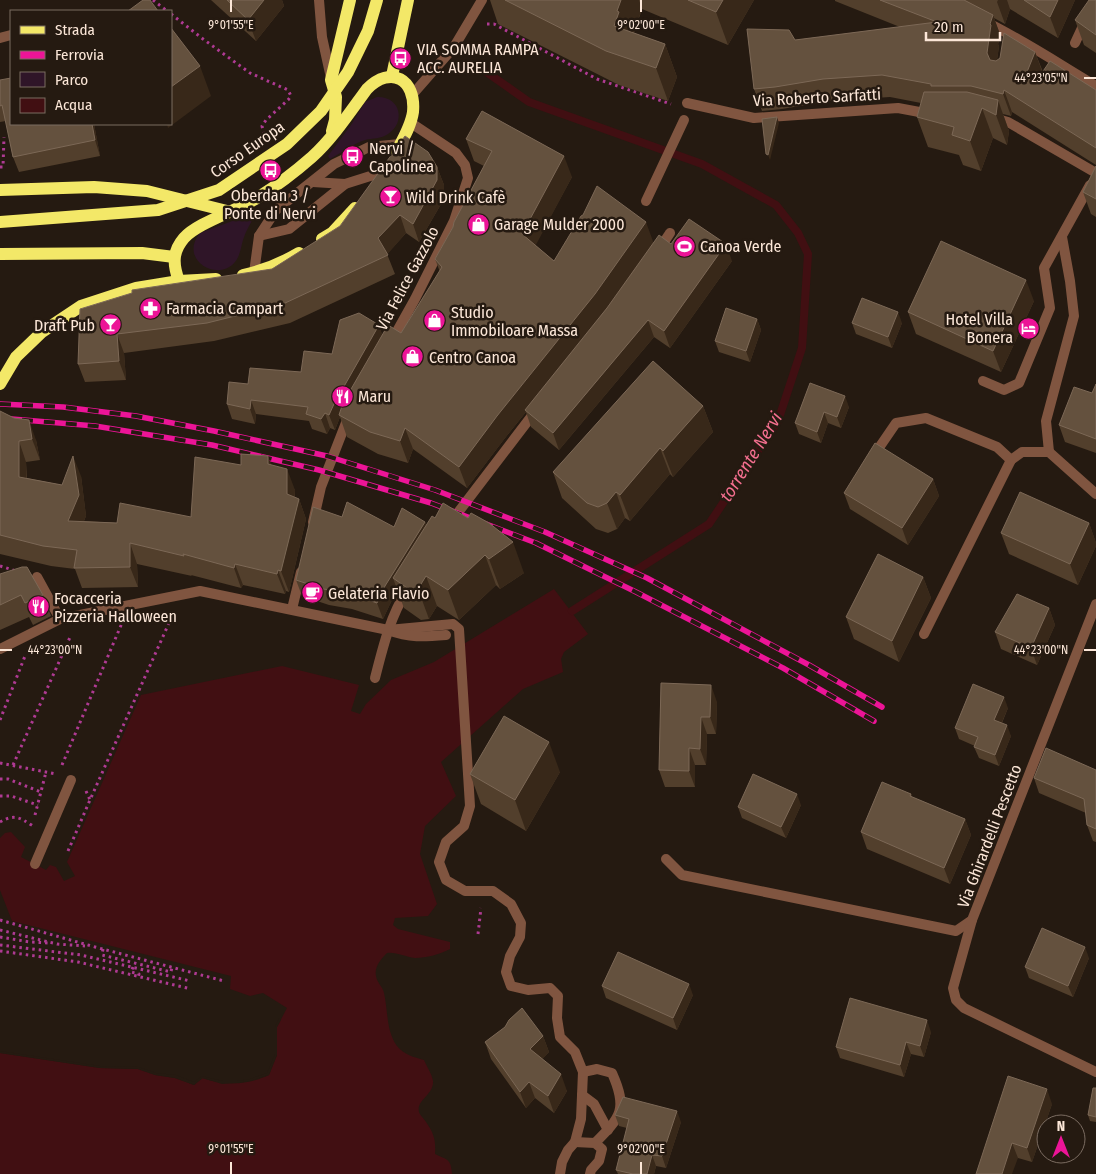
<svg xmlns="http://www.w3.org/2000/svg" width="1096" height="1174" font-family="'Fira Sans Condensed',sans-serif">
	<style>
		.green { fill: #2f1528 }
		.water { fill: #410f12 }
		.pier { fill: #251a11 }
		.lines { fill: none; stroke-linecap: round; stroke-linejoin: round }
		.stream { stroke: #410f12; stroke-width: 8 }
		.path { stroke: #af3a93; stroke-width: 3; stroke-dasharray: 2.5 4; stroke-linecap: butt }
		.service { stroke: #805540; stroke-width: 10 }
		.pedestrian { stroke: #805540; stroke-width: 10 }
		.minor { stroke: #805540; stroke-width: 10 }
		.tertiary { stroke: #805540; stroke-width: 10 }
		.primary { stroke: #f3e868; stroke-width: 12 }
		.rail-casing { stroke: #ec1497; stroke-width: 5.5 }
		.rail { stroke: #251a11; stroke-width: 4; stroke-dasharray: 11; stroke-linecap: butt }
		.wall { fill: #523f2c }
		.shaded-wall { fill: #382819 }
		.building { fill: #64513e; stroke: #7c6856 }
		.ticks { fill: none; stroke: #fce7d8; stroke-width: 2 }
		.labels { text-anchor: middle; stroke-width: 5; stroke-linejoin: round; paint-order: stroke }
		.poi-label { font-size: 16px; fill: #fce7d8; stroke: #251a11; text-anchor: start }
		.street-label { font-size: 16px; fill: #fce7d8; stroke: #251a11 }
		.water-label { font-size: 18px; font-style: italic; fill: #f36f8f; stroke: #251a11 }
		.ticks-label { font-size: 12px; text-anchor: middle; fill: #fce7d8; stroke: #251a11; stroke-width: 5; stroke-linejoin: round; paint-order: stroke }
	</style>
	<rect width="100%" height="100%" fill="#251a11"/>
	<g class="green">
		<path d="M377 97C401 96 406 123 388 134 381 139 373 138 365 140 354 143 341 153 330 159L328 156 351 125 365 102Z"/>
		<path d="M257 212C252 221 246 230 243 240 241 247 240 256 235 262 218 283 178 260 200 233Z"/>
	</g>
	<path class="water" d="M554 589 588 634 564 652 561 659 563 672 523 689 441 762 456 796 425 826 420 854 437 904 428 916 395 918 393 925 398 929 450 942V949C441 954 426 958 415 958 405 957 397 952 387 953 381 959 374 967 376 976 377 983 383 987 384 993 388 1010 386 1031 397 1046 404 1055 414 1057 424 1060 427 1067 432 1074 433 1081 434 1095 416 1100 419 1112 420 1115 424 1119 426 1122 434 1133 436 1141 435 1154 447 1160 451 1158 452 1174H0V1053L100 1068 138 1069 155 1075 175 1078 194 1085 202 1078C224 1086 248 1085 269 1075L277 1055V1027L287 1008 263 993 250 996 230 989 231 976 12 921 0 890V838L5 833 11 832 25 847 21 857 46 870 50 865 56 867 64 881 75 876 67 862 141 695 282 666 359 685 351 711 360 714 366 704 391 680 434 662Z"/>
	<polygon class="pier" points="279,1018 281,1020 277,1027 277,1055 269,1075 250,1081 237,1083 222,1084 203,1078 194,1085 175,1078 155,1075 138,1069 100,1068 0,1053 0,1051 100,1066 139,1067 156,1073 176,1075 194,1082 202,1076 223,1081 237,1081 250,1079 267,1073 275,1054 275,1027"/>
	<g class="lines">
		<polyline class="stream" points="482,69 529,102 702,164 776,205 798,233 808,254 802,348 778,421 709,524 572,611"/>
		<g class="path">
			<polyline points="153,0 167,11"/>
			<polyline points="171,14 203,39 250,73 288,90 291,96 288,100 266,120 262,126 265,139"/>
			<polyline points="487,24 494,24 597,79 671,104"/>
			<polyline points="0,167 3,167 4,137"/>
			<polyline points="0,566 16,571"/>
			<polyline points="0,720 25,656"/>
			<polyline points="0,763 56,774"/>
			<polyline points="13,765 71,635"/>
			<polyline points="62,765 122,623"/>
			<polyline points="0,779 8,779 41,792"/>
			<polyline points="86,791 90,800 173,614"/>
			<polyline points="0,796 11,796 38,805"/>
			<polyline points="35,815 46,772"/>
			<path d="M0 822C14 814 19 817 33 826"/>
			<polyline points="68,851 90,800"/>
			<polyline points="0,920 95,947 224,981"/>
			<polyline points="0,930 57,944 85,946"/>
			<polyline points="478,934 481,908"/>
			<polyline points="0,937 30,942 49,943"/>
			<polyline points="0,945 81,955 190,981"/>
			<polyline points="103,949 102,955 171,972 172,967"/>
			<polyline points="0,951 78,962 191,989"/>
			<polyline points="133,967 131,972 139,974 138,977"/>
		</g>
		<g class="service">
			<polyline points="0,38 11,35"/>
			<polyline points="313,182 345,184"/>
			<polyline points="259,236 289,229 345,184 383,172"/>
			<polyline points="254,273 259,236 276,210 334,164 369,147 400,144"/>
			<polyline points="983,381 1004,390 1019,383 1050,308 1044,268 1090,185"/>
			<polyline points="35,864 71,780"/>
		</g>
		<g class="pedestrian">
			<polyline points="1075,43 1095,0"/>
			<polyline points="687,103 754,118 898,108 930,114"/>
			<polyline points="994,118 1008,122 1096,173"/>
			<polyline points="646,201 684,120"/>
			<polyline points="658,251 670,233"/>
			<polyline points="450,523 537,409"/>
			<polyline points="37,577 60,619"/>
			<polyline points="388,630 453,624 459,629 470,806 464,826 446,842 439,862 446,880 465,891 493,891 511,904 521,923 520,937 510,956 506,972 511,986 528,990 550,988 558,996 557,1018 560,1037 575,1052 583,1072 581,1119 575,1142 568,1150 562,1162 560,1174"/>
			<path d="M0 649 60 619 200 591 388 630C410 638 423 637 446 635"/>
			<path d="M375 678C383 647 390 617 407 590"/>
			<path d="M583 1072 597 1069 612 1073C628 1109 621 1117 595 1143"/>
			<polyline points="582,1095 594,1104 608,1130"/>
			<polyline points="575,1142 595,1143 602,1149 599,1161 591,1170 590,1174"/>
		</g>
		<g class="minor">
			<polyline points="319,0 322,37 331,78"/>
			<polyline points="391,342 415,299 454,221 468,178 465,165 456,153 411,123"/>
			<polyline points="1049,452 1046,421 1074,316 1070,281 1062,237"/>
			<polyline points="872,458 896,423 926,418 997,447 1011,460"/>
			<polyline points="313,522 321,487 349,415"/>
			<polyline points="292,609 301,572"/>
			<polyline points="924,634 1011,460 1022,452 1049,452 1096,494"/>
			<polyline points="666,859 682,875 956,931 972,920 1096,604"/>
			<polyline points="972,920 953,988 956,1000 964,1008 1096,1072"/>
		</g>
		<g class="tertiary">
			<path d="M984 21C1023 40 1059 64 1096 86"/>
			<polyline points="412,95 454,47 482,0"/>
		</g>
		<g class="primary">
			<polyline points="392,76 408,0"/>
			<polyline points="332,131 335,120 336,97 331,80 350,0"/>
			<polyline points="0,190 94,187 147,191 231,212"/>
			<polyline points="0,222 158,210 219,190 287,144 321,111 348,72 368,31 377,0"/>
			<polyline points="322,239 332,233 355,208"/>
			<polyline points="0,254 142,253 174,257"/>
			<path d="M243 275C262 271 282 263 299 253"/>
			<path d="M179 281C173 265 172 252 184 238 198 222 240 210 260 196 278 185 296 171 312 157 333 138 350 112 367 89 391 65 416 79 413 112 411 126 403 139 396 152"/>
			<polyline points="0,384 16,357 42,332 81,306 136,288 179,281 216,279"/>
		</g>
		<defs>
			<g id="rail">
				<polyline points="0,404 63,407 136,416 214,431 327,456 435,490 545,532 647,578 809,665 882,707"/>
				<polyline points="0,418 95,426 212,445 319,470 431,503 536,543 636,592 783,668 874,721"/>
			</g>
		</defs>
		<use href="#rail" class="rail-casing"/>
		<use href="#rail" class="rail"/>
	</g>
	<g class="wall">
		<polygon points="211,0 282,0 284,6 256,41"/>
		<polygon points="490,0 754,0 728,45 642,9 634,33 665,44 677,77 668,101 619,85 498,24"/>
		<polygon points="835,0 1075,0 1058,38 1010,9 1005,24 994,18 1001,37 998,44 999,46 997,60 1035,52 1043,72 1096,90 1096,165 1012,112 1011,116 1003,114 1009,131 1007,145 993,138 981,171 963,165 959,155 928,147 917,117 921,103 890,97 830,101 782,109 762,111 754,89 795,40 900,27 835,1"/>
		<polygon points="1096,0 1096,53 1084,45 1075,20"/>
		<polygon points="0,80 11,124 94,124 100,156 19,172 13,157 6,121 0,122"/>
		<polygon points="466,139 572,177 535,245 554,261 654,243 671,244 732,261 670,348 654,337 559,450 531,427 526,412 505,438 467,488 413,449 408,463 378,454 347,437 340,417 335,430 330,428 327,434 312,429 309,421 256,414 255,424 232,419 227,404 248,384 301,372 332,354 379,325 382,335 401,333 440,272 435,259 453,227 484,166 474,161"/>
		<polygon points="1096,166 1096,217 1091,214 1083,192"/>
		<polygon points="437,167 444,185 444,199 419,242 406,233 387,254 395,274 290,323 214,341 124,353 126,380 85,382 78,364 132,293 272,269"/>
		<polygon points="1034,301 1001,372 916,334 908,312"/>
		<polygon points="757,319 761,330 750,362 719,352 715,341"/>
		<polygon points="852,323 902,323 892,348 856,334"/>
		<polygon points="810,383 849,407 841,428 828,423 821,443 799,434 795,423"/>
		<polygon points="1096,384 1096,453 1065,442 1059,425 1092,393"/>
		<polygon points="703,406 713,432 673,477 670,474 630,521 625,518 617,529 608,533 596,529 562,498 553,472"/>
		<polygon points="0,411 36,440 40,460 26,462 27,478 62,485 81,476 86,516 84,521 117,523 191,517 241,465 272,465 295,490 295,497 299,499 306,519 289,592 286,591 285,594 243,585 241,588 191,575 192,576 137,564 138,587 82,588 75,569 51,566 0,554"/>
		<polygon points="933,479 939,496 908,545 850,509 844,493"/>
		<polygon points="342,517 394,527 425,522 426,525 524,573 500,589 496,585 459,620 437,606 429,619 421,620 404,608 398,592 391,602 383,619 352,609 329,605 302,596 296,580"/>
		<polygon points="1089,523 1096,543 1096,546 1078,585 1009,554 1001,533"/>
		<polygon points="0,574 43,595 51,616 33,625 29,617 0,630"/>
		<polygon points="923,577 931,598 899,662 854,639 846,617"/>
		<polygon points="1049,608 1055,625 1037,665 1001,649 995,632"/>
		<polygon points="661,683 717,702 716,734 707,734 706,765 695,765 695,787 665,787 659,770"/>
		<polygon points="1008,708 1002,723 1011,736 999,766 979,758 974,747 975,746 959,739 955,728"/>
		<polygon points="1096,770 1096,842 1093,841 1087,825 1086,813 1039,793 1034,778"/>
		<polygon points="560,772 526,831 481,804 470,774"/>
		<polygon points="911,794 912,797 965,819 971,835 950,884 867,849 861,832"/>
		<polygon points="801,805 786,838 742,818 738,807"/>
		<polygon points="1089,958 1073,997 1029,978 1025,967"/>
		<polygon points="602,986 693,995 677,1030 606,998"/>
		<polygon points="931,1032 924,1057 911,1054 904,1077 840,1058 836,1047"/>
		<polygon points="543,1036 549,1052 542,1059 567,1091 554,1113 535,1098 526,1108 491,1059 485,1042"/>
		<polygon points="1096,1088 1096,1122 1090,1121 1088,1115"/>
		<polygon points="1052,1104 1032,1162 1018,1158 976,1174"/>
		<polygon points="615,1115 681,1122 666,1168 656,1166 654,1174 618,1174 616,1170 627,1128 619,1126"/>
	</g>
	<g class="shaded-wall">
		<polygon points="264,0 282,0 284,6 256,41 248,20"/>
		<polygon points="621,0 639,0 642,9 630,42 614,26 617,11"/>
		<polygon points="723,0 754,0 728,45 716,12"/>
		<polygon points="998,0 1007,0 1010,9 1005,24 997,2"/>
		<polygon points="1058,0 1075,0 1058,38 1050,17"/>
		<polygon points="993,15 1001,37 998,44 999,46 995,75 987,53 990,24"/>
		<polygon points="665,44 677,77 668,101 656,68"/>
		<polygon points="1035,52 1043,74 1033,99 1025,77"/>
		<polygon points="200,66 211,96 168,128 167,124 171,124 171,87"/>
		<polygon points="1004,90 1012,112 1011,116 1003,94"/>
		<polygon points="998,100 1009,131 1007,145 996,115"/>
		<polygon points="982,108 993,138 981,171 970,141"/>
		<polygon points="777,117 779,123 770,160 768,155"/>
		<polygon points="92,124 94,124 100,156 95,140"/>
		<polygon points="564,156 572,177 530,256 522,234"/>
		<polygon points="437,167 444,185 444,199 419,242 413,224"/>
		<polygon points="400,215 406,233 385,257 378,238"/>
		<polygon points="646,222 654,244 603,316 525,410 526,412 505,438 467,488 459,467 497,416"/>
		<polygon points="726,244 732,261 670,348 664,331"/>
		<polygon points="1026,280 1034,301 1001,372 993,351"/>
		<polygon points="898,312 902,323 892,348 888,337"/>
		<polygon points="757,319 761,330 750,362 746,351"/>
		<polygon points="648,320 654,337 559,450 553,433"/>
		<polygon points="379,325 384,340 339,415 340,417 335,430 329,415 334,404"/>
		<polygon points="117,334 124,353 126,380 119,361"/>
		<polygon points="845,396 849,407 841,428 837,417"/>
		<polygon points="251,400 256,414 255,424 250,409"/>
		<polygon points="703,406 713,432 673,477 663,451"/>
		<polygon points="824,412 828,423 821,443 817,432"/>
		<polygon points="325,413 330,428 327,434 321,419"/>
		<polygon points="29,420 36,440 40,460 32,439"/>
		<polygon points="405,428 413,449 408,463 400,441"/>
		<polygon points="19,441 26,462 27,498 19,477"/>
		<polygon points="660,448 670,474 630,521 620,495"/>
		<polygon points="73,456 81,476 86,516 75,542 68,521"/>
		<polygon points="268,456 276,477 268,464"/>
		<polygon points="287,469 295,490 294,515 287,494"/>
		<polygon points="933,479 939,496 908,545 902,528"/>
		<polygon points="616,492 625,518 617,529 607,503"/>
		<polygon points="299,499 306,519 289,592 281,571"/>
		<polygon points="425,522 431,539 393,578 398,592 391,602 383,619 377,603 385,586"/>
		<polygon points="1089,523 1096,543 1096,546 1078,585 1070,564"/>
		<polygon points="513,542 524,573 500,589 489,559"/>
		<polygon points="130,543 137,564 138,587 130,567"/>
		<polygon points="485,555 496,585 459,620 448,590"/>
		<polygon points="235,564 243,585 241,588 234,568"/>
		<polygon points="278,570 286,591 285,594 277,574"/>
		<polygon points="426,576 437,606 429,619 418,589"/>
		<polygon points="923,577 931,598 899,662 892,641"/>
		<polygon points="1049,608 1055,625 1037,665 1031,648"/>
		<polygon points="711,685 717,702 716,734 710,717"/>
		<polygon points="1004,697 1008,708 998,731 994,720"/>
		<polygon points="701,717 707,734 706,765 700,749"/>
		<polygon points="1007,725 1011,736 999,766 995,755"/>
		<polygon points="549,742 560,772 526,831 515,800"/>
		<polygon points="689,748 695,765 695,787 689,771"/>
		<polygon points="797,794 801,805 786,838 781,827"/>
		<polygon points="965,819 971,835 950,884 944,868"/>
		<polygon points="1085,947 1089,958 1073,997 1068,986"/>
		<polygon points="689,984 693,995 677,1030 673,1018"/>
		<polygon points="927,1020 931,1032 924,1057 920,1046"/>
		<polygon points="543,1036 549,1052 536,1066 530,1049"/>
		<polygon points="906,1042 911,1054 904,1077 900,1065"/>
		<polygon points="561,1074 567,1091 554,1113 548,1096"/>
		<polygon points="529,1082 535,1098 526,1108 520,1092"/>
		<polygon points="1047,1089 1052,1104 1032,1162 1027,1148"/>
		<polygon points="677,1111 681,1122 666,1168 662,1156"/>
		<polygon points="1012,1143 1018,1158 1012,1174 1002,1174"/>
		<polygon points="652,1155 656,1166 654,1174 647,1174"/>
	</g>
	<g class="building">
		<polygon points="143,0 150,0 158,11 128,11"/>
		<polygon points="227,0 264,0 248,20"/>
		<polygon points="505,0 621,0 617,11 619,12 614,26 665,44 656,68 606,51"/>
		<polygon points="688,0 723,0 716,12"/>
		<polygon points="880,0 964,0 993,15 990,24 991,25 987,53 990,60 996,61 1000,58 1004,33 1035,52 1025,77 1035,83 1050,61 1096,90 1096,148 1004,90 1003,94 971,86 931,86 931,84 882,75 823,79 775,87 754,89 747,29 789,30 795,40 937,22"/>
		<polygon points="1024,0 1058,0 1050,17"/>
		<polygon points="1089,0 1096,0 1096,35 1075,20"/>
		<polygon points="171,28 200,66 171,87"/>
		<polygon points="11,78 11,124 92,124 95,140 13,157 2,105 0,106 0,80"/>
		<polygon points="924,92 967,92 998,100 996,115 982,108 970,141 952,135 954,127 917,117"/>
		<polygon points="482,111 564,156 522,234 554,261 581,216 583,215 597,186 646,222 595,294 497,416 459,467 405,428 400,441 370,432 339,415 343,403 388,325 401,333 442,267 435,259 453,227 454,222 492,151 466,139"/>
		<polygon points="777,117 768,155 766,154 762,119"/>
		<polygon points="405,136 428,152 437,167 437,180 413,224 400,215 378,238 388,255 283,304 207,323 117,334 119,361 78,364 80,309 132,293 132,290 272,269 340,226"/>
		<polygon points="1096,166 1096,199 1083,192"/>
		<polygon points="689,219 726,244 664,331 648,320 553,433 525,410 607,308 659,235 671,244"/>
		<polygon points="941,241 1026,280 993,351 908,312"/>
		<polygon points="862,298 898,312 888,337 852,323"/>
		<polygon points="726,308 757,319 746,351 715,341"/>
		<polygon points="359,313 379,325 334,404 329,415 325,413 321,419 306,414 308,407 251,400 250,409 227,404 229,382 248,384 250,368 301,372 304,351 332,354 340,320"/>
		<polygon points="653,361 703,406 663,451 660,448 620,495 616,492 607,503 598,507 587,503 553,472"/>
		<polygon points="810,383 845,396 837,417 824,412 817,432 795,423"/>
		<polygon points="1096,384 1096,439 1059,425 1074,387 1092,393"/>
		<polygon points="0,411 14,418 29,420 32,439 19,441 19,477 62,485 73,456 79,495 68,521 117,523 120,503 191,517 195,457 241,465 241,454 268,456 268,464 287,469 287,494 299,499 281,571 278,570 277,574 235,564 234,568 183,554 184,556 130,543 130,567 74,568 77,550 43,546 0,535"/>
		<polygon points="875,443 933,479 902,528 844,493"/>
		<polygon points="1020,492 1089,523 1070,564 1001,533"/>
		<polygon points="347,502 394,527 402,508 425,522 385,586 377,603 346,592 323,589 296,580 313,507 342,517"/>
		<polygon points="443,503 468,518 471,513 489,523 513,542 489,559 485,555 448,590 426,576 418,589 410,590 393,578 432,516 435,518"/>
		<polygon points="878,554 923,577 892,641 846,617"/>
		<polygon points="22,567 27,567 43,595 25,603 21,595 0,605 0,574"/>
		<polygon points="1017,594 1049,608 1031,648 995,632"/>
		<polygon points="661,683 711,685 710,717 701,717 700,749 689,748 689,771 659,770"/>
		<polygon points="973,684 1004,697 994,720 1007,725 995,755 974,747 978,737 955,728"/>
		<polygon points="504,716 549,742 515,800 470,774"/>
		<polygon points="1046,748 1096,770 1096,829 1087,825 1084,799 1034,778"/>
		<polygon points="753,774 797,794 781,827 738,807"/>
		<polygon points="882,782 911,794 910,796 965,819 944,868 861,832"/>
		<polygon points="1042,928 1085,947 1068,986 1025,967"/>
		<polygon points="618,952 689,984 673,1018 602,986"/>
		<polygon points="850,998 927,1020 920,1046 906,1042 900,1065 836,1047"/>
		<polygon points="522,1008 543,1036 530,1049 561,1074 548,1096 529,1082 520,1092 485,1042 505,1027 509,1020"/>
		<polygon points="1008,1076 1047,1089 1027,1148 1012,1143 1002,1174 976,1174"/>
		<polygon points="1093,1088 1096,1088 1096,1117 1088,1115"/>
		<polygon points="623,1097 677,1111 662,1156 652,1155 647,1174 633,1174 616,1170 629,1119 615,1115"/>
	</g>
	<path class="ticks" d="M231 0V12M641 0V12M1084 78H1096M0 650H12M1084 650H1096M231 1162V1174M641 1162V1174"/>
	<defs>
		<symbol id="bus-disc" viewBox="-11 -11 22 22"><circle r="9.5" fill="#ec1497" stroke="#251a11"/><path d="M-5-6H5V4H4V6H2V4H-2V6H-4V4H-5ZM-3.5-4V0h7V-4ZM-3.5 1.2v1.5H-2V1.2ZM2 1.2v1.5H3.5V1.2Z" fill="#fff"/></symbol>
		<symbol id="bar-disc" viewBox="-11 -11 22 22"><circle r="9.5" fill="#ec1497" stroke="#251a11"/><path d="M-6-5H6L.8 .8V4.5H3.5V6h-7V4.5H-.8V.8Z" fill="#fff"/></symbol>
		<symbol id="shop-disc" viewBox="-11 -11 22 22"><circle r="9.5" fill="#ec1497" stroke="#251a11"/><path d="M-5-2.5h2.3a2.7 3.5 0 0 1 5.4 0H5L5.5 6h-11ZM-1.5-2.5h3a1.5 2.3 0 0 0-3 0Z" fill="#fff"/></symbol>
		<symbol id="stadium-disc" viewBox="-11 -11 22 22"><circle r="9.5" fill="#ec1497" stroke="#251a11"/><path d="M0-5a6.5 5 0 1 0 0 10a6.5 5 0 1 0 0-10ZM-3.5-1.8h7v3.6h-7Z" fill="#fff"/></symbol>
		<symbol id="pharmacy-disc" viewBox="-11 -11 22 22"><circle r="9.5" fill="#ec1497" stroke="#251a11"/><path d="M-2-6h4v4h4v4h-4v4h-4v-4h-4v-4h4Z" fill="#fff"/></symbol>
		<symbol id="hotel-disc" viewBox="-11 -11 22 22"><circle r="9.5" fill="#ec1497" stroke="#251a11"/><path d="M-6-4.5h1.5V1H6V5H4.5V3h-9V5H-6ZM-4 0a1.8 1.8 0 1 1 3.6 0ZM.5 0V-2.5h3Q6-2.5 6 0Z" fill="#fff"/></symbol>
		<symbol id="restaurant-disc" viewBox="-11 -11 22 22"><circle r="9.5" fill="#ec1497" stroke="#251a11"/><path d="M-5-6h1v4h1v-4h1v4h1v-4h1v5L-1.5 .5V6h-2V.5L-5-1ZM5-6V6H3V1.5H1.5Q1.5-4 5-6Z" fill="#fff"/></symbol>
		<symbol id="cafe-disc" viewBox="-11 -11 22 22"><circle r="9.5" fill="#ec1497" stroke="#251a11"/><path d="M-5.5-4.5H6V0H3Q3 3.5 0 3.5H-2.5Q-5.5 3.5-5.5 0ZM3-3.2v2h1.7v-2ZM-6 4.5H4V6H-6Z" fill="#fff"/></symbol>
	</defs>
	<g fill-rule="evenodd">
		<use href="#bus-disc" x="388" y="46" width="25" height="25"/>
		<use href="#bus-disc" x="340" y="144" width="25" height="25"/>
		<use href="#bus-disc" x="258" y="158" width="25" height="25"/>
		<use href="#bar-disc" x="378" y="184" width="25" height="25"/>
		<use href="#shop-disc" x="466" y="212" width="25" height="25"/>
		<use href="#stadium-disc" x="672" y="234" width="25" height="25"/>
		<use href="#pharmacy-disc" x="138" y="296" width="25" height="25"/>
		<use href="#shop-disc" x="422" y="308" width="25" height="25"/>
		<use href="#bar-disc" x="98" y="312" width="25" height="25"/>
		<use href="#hotel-disc" x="1016" y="316" width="25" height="25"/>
		<use href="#shop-disc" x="400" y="344" width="25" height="25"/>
		<use href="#restaurant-disc" x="330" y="384" width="25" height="25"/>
		<use href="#cafe-disc" x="300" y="580" width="25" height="25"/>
		<use href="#restaurant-disc" x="26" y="594" width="25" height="25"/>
	</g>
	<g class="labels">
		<g class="poi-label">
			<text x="417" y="55">VIA SOMMA RAMPA<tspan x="417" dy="18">ACC. AURELIA</tspan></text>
			<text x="369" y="154">Nervi /<tspan x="369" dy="18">Capolinea</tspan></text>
			<text x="270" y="201" text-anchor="middle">Oberdan 3 /<tspan x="270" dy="18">Ponte di Nervi</tspan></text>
			<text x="406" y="203">Wild Drink Cafè</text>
			<text x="494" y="230">Garage Mulder 2000</text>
			<text x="700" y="252">Canoa Verde</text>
			<text x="166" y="314">Farmacia Campart</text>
			<text x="451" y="318">Studio<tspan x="451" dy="18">Immobiloare Massa</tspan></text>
			<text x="1013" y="325" text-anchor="end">Hotel Villa<tspan x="1013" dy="18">Bonera</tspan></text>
			<text x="95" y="331" text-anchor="end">Draft Pub</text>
			<text x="429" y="363">Centro Canoa</text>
			<text x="358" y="402">Maru</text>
			<text x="328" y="599">Gelateria Flavio</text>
			<text x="54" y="604">Focacceria<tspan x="54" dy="18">Pizzeria Halloween</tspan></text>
		</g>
		<g class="street-label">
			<text transform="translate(817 97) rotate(-3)" y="6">Via Roberto Sarfatti</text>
			<text transform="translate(247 149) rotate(-35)" y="6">Corso Europa</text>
			<text transform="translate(407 278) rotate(-62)" y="6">Via Felice Gazzolo</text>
			<text transform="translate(989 836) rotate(-69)" y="6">Via Ghirardelli Pescetto</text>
		</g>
		<g class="water-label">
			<text transform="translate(751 457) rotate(-58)" y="6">torrente Nervi</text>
		</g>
	</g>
	<g class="ticks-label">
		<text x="231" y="29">9°01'55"E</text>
		<text x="641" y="29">9°02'00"E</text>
		<text x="1041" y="82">44°23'05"N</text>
		<text x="55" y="654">44°23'00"N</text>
		<text x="1041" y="654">44°23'00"N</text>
		<text x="231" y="1153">9°01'55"E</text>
		<text x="641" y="1153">9°02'00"E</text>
	</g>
	<rect x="10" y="10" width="162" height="115" fill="#251a11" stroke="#7b6c61"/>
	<rect x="20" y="26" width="25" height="8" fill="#f3e868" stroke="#7b6c61"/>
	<text x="55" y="35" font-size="15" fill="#fce7d8">Strada</text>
	<rect x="20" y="51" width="25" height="8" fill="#ec1497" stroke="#7b6c61"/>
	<text x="55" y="60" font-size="15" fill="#fce7d8">Ferrovia</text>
	<rect x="20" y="72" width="25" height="15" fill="#2f1528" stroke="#7b6c61"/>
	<text x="55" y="85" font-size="15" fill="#fce7d8">Parco</text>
	<rect x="20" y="98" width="25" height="15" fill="#410f12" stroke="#7b6c61"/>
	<text x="55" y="110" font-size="15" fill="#fce7d8">Acqua</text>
	<g transform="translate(1061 1139)"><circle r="24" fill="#251a11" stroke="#7b6c61"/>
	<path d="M0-4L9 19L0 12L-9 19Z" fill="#ec1497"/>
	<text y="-8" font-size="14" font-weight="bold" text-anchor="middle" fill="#fce7d8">N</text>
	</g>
	<path d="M926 32v8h74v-8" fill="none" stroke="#fce7d8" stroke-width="2.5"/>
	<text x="934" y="32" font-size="15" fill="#fce7d8" stroke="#251a11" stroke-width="4" paint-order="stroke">20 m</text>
</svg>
